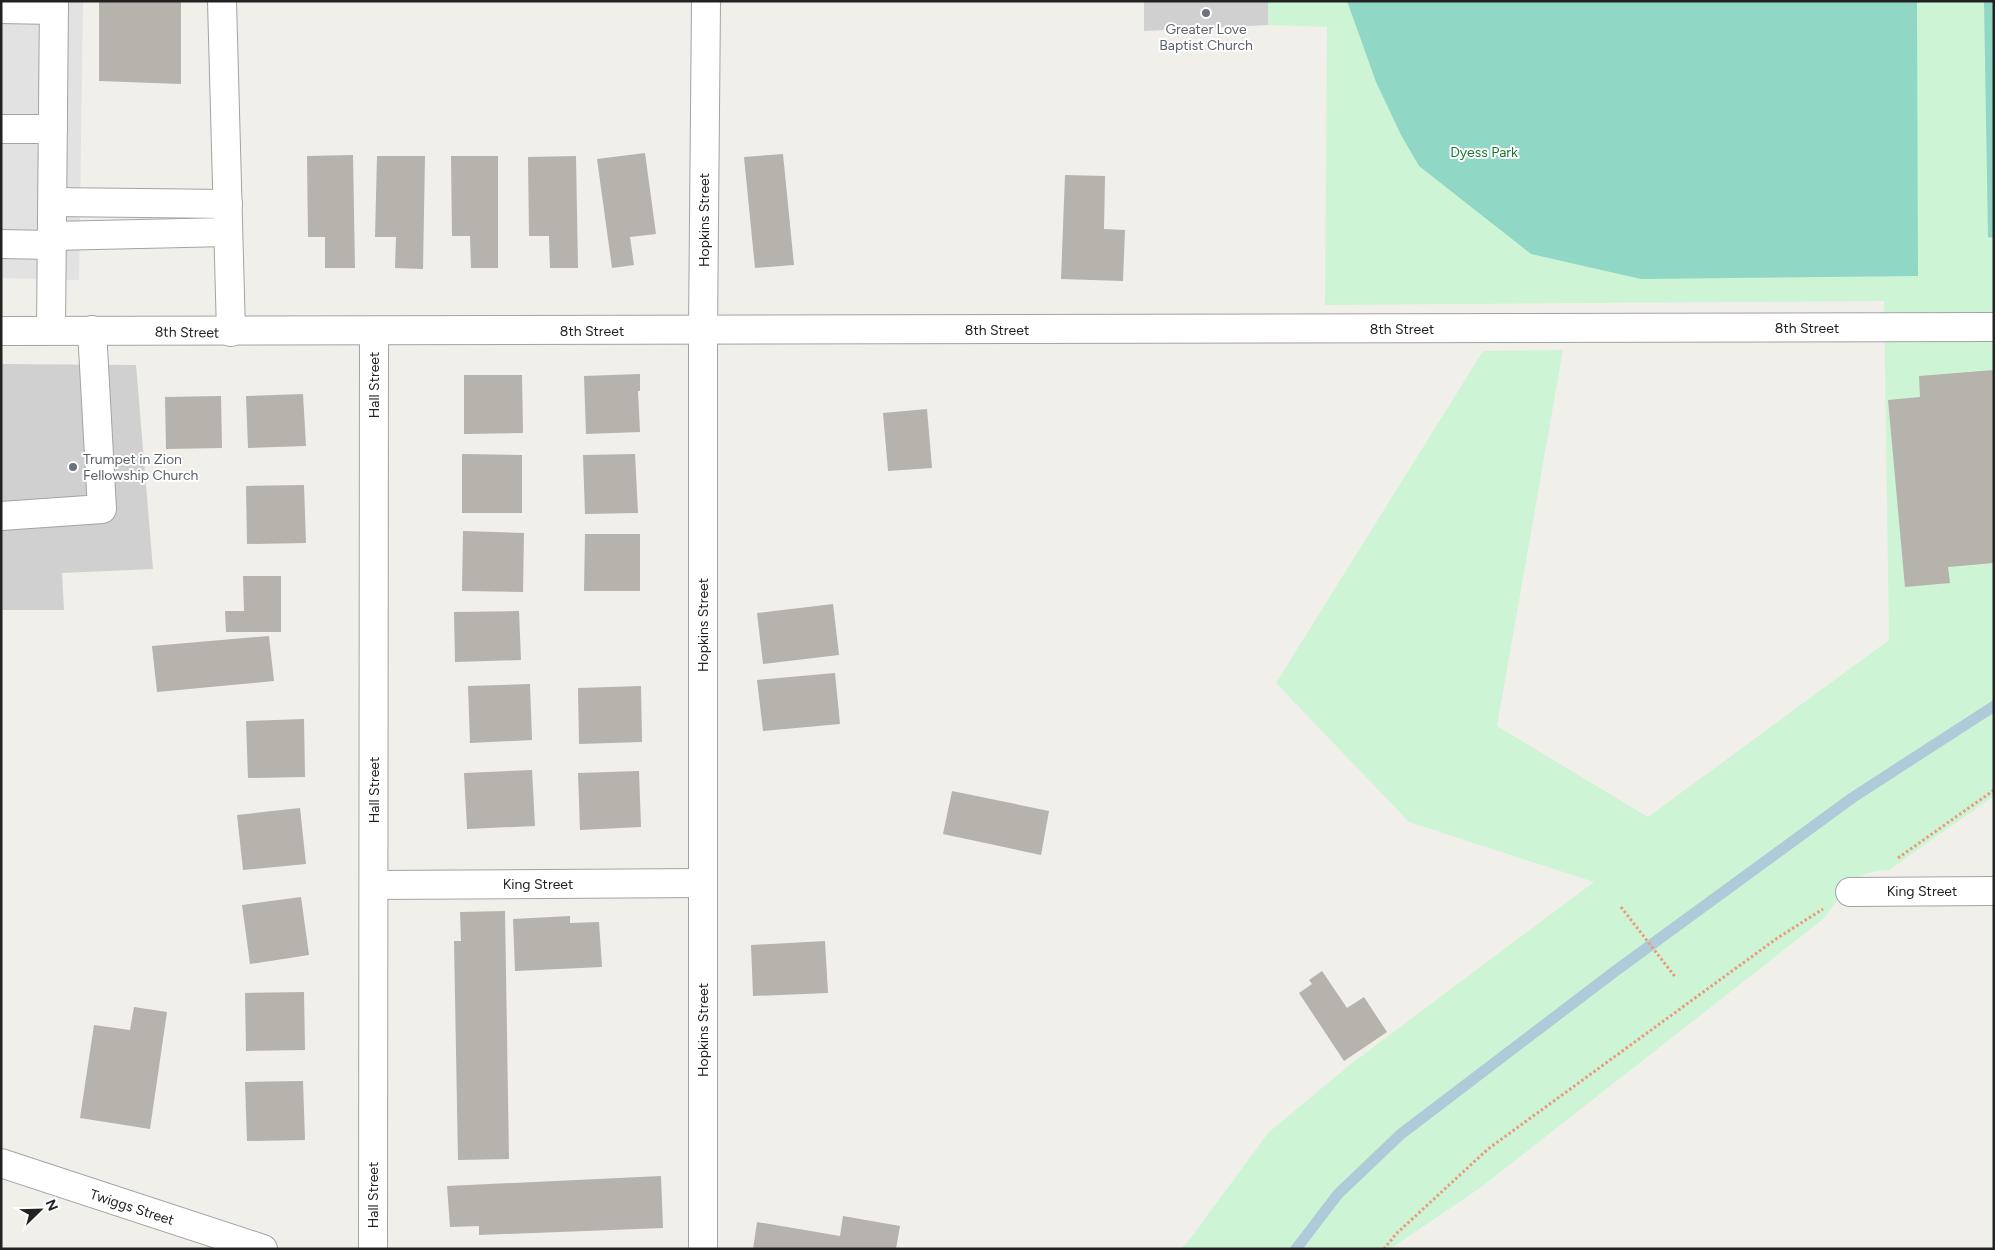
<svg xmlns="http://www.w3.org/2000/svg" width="1995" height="1250" font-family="Figtree,sans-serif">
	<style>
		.religious { fill: #d0d0d0 }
		.park { fill: #cdf5d5 }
		.pitch { fill: #91d7c5 }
		.parking { fill: #e2e2e2 }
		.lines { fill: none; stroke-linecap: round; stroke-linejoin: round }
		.stream { stroke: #afcad9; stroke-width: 11 }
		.building { fill: #b6b2ac }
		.minor-casing { stroke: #a3a3a3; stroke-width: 30 }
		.path { stroke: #ec9980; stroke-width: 3; stroke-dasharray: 2.5 2.5; stroke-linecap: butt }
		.minor { stroke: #fff; stroke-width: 28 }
		.worship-dot { fill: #6b7280; stroke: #fff; stroke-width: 2 }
		.labels { text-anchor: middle; stroke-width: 4; stroke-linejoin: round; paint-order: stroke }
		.worship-label { font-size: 14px; fill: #5b616d; stroke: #fff }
		.park-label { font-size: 14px; fill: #18772d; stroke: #fff }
		.street-label { font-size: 14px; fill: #222; stroke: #fff }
	</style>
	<rect width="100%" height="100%" fill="#f1efea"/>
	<g class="religious">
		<polygon points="1144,1 1268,1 1268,25 1144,31"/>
		<polygon points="1,364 136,365 153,569 62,573 64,610 1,610"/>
	</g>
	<path class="park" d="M1268 1H1994V796L1889 870C1852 870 1844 894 1822 920L1480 1188 1390 1249H1178L1187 1243 1268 1133 1352 1063 1594 882 1409 822 1276 683 1483 351 1563 350 1497 726 1648 817 1889 640 1884 301 1325 305 1327 27 1268 25Z"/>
	<g class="pitch">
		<polygon points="1347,1 1917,1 1918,276 1641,279 1531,254 1419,166 1401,135 1376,82"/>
		<polygon points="1984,1 1994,1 1994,238 1988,237"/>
	</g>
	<polygon class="parking" points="1,1 83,1 79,280 1,278"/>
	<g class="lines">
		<polyline class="stream" points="1296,1249 1338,1194 1401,1134 1614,972 1852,798 1994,706"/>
	</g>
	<g class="building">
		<polygon points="99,1 181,1 181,84 99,81"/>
		<polygon points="645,153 656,234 630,237 634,265 612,268 597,159"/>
		<polygon points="783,154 794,265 755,268 744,157"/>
		<polygon points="353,155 355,268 325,268 325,237 308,237 307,156"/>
		<polygon points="377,156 425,156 423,269 395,268 396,237 375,237"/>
		<polygon points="451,156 498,156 498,268 471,268 470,236 452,236"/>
		<polygon points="576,156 578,268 550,268 549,236 529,236 528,157"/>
		<polygon points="1065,175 1105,176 1104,229 1125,230 1123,281 1061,279"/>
		<polygon points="1994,370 1994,563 1948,567 1950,583 1905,587 1888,400 1920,397 1919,376"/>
		<polygon points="640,374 640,391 638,391 640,432 586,434 584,376"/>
		<polygon points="464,375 522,375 523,433 464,434"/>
		<polygon points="303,394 306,446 248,448 246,396"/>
		<polygon points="221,396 222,448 166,449 165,397"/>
		<polygon points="927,409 932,468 888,471 883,413"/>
		<polygon points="462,454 522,455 522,513 462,513"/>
		<polygon points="635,454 638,513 585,514 583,455"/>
		<polygon points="304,485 306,543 247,544 246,486"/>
		<polygon points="463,531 524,533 523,592 462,591"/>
		<polygon points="585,534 640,534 640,591 584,591"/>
		<polygon points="243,576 281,576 281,632 226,632 225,611 244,611"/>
		<polygon points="833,604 839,655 763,664 757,613"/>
		<polygon points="519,611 521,660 455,662 454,612"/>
		<polygon points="269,636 274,681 157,692 152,646"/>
		<polygon points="835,673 840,724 763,731 757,680"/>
		<polygon points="530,684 532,740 470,743 468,686"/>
		<polygon points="641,686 642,742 579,744 578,688"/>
		<polygon points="304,719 305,777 248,778 246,721"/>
		<polygon points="532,770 535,826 467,829 464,773"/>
		<polygon points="639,771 641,827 580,830 578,773"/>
		<polygon points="952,791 1049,811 1041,855 943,834"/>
		<polygon points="300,808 306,864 243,870 237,815"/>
		<polygon points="301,897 309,955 250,964 242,905"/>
		<polygon points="505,911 509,1159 458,1160 454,941 461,941 460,912"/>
		<polygon points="570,916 570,923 599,922 602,967 515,971 513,919"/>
		<polygon points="825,941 828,993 753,996 751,945"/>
		<polygon points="1322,971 1347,1008 1364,997 1387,1032 1344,1061 1299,993 1312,984 1309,980"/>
		<polygon points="304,992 305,1050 246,1051 245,993"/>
		<polygon points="134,1007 167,1012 150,1129 80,1118 94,1025 130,1030"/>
		<polygon points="303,1081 305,1140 247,1141 245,1082"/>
		<polygon points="661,1176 663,1228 479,1235 479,1226 450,1227 447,1186"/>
		<polygon points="843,1216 900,1226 896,1249 753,1249 757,1222 840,1236"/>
	</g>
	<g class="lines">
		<defs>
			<g id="minor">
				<polyline points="222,1 231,332"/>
				<polyline points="1,9 54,10"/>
				<polyline points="1,129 53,129"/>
				<polyline points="53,202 228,204"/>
				<polyline points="52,236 228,232"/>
				<polyline points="1,244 52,245"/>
				<polyline points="51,330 54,1"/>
				<polyline points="1,331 1994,327"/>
				<polyline points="1,516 102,509 92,330"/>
				<polyline points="374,885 703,883"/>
				<polyline points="1850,892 1994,891"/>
				<polyline points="1,1163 263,1249"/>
				<polyline points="373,1249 374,332"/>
				<polyline points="703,1249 703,331 706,1"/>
			</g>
		</defs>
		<use href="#minor" class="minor-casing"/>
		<g class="path">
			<polyline points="1898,858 1994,790"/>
			<polyline points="1621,907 1676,978"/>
			<polyline points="1384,1249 1396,1234 1488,1149 1776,939 1823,909"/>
		</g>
		<use href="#minor" class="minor"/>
	</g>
	<g class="worship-dot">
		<circle cx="1206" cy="13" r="5"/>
		<circle cx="73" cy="467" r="5"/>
	</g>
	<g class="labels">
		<g class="worship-label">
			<text x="1206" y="34">Greater Love<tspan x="1206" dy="16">Baptist Church</tspan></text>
			<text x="83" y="464" text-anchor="start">Trumpet in Zion<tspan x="83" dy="16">Fellowship Church</tspan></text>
		</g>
		<g class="park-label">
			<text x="1484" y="157">Dyess Park</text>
		</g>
		<g class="street-label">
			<text transform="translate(704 220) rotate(-90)" y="5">Hopkins Street</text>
			<text x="1807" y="333">8th Street</text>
			<text x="1402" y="334">8th Street</text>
			<text x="997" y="335">8th Street</text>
			<text x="592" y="336">8th Street</text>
			<text transform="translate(187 332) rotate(1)" y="5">8th Street</text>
			<text transform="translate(374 385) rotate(-90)" y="5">Hall Street</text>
			<text transform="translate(703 625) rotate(-90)" y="5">Hopkins Street</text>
			<text transform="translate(374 790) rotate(-90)" y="5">Hall Street</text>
			<text x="538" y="889">King Street</text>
			<text x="1922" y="896">King Street</text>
			<text transform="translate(703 1030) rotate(-90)" y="5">Hopkins Street</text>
			<text transform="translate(373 1195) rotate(-90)" y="5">Hall Street</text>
			<text transform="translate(132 1207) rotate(18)" y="5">Twiggs Street</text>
		</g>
	</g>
	<rect width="1995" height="1250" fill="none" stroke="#222222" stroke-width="5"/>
	<g transform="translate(40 1210) rotate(67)" stroke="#ffffff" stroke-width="4" paint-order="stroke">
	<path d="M0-4L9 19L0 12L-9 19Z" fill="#222222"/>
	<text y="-8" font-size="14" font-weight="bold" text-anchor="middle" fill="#222222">N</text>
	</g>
</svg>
